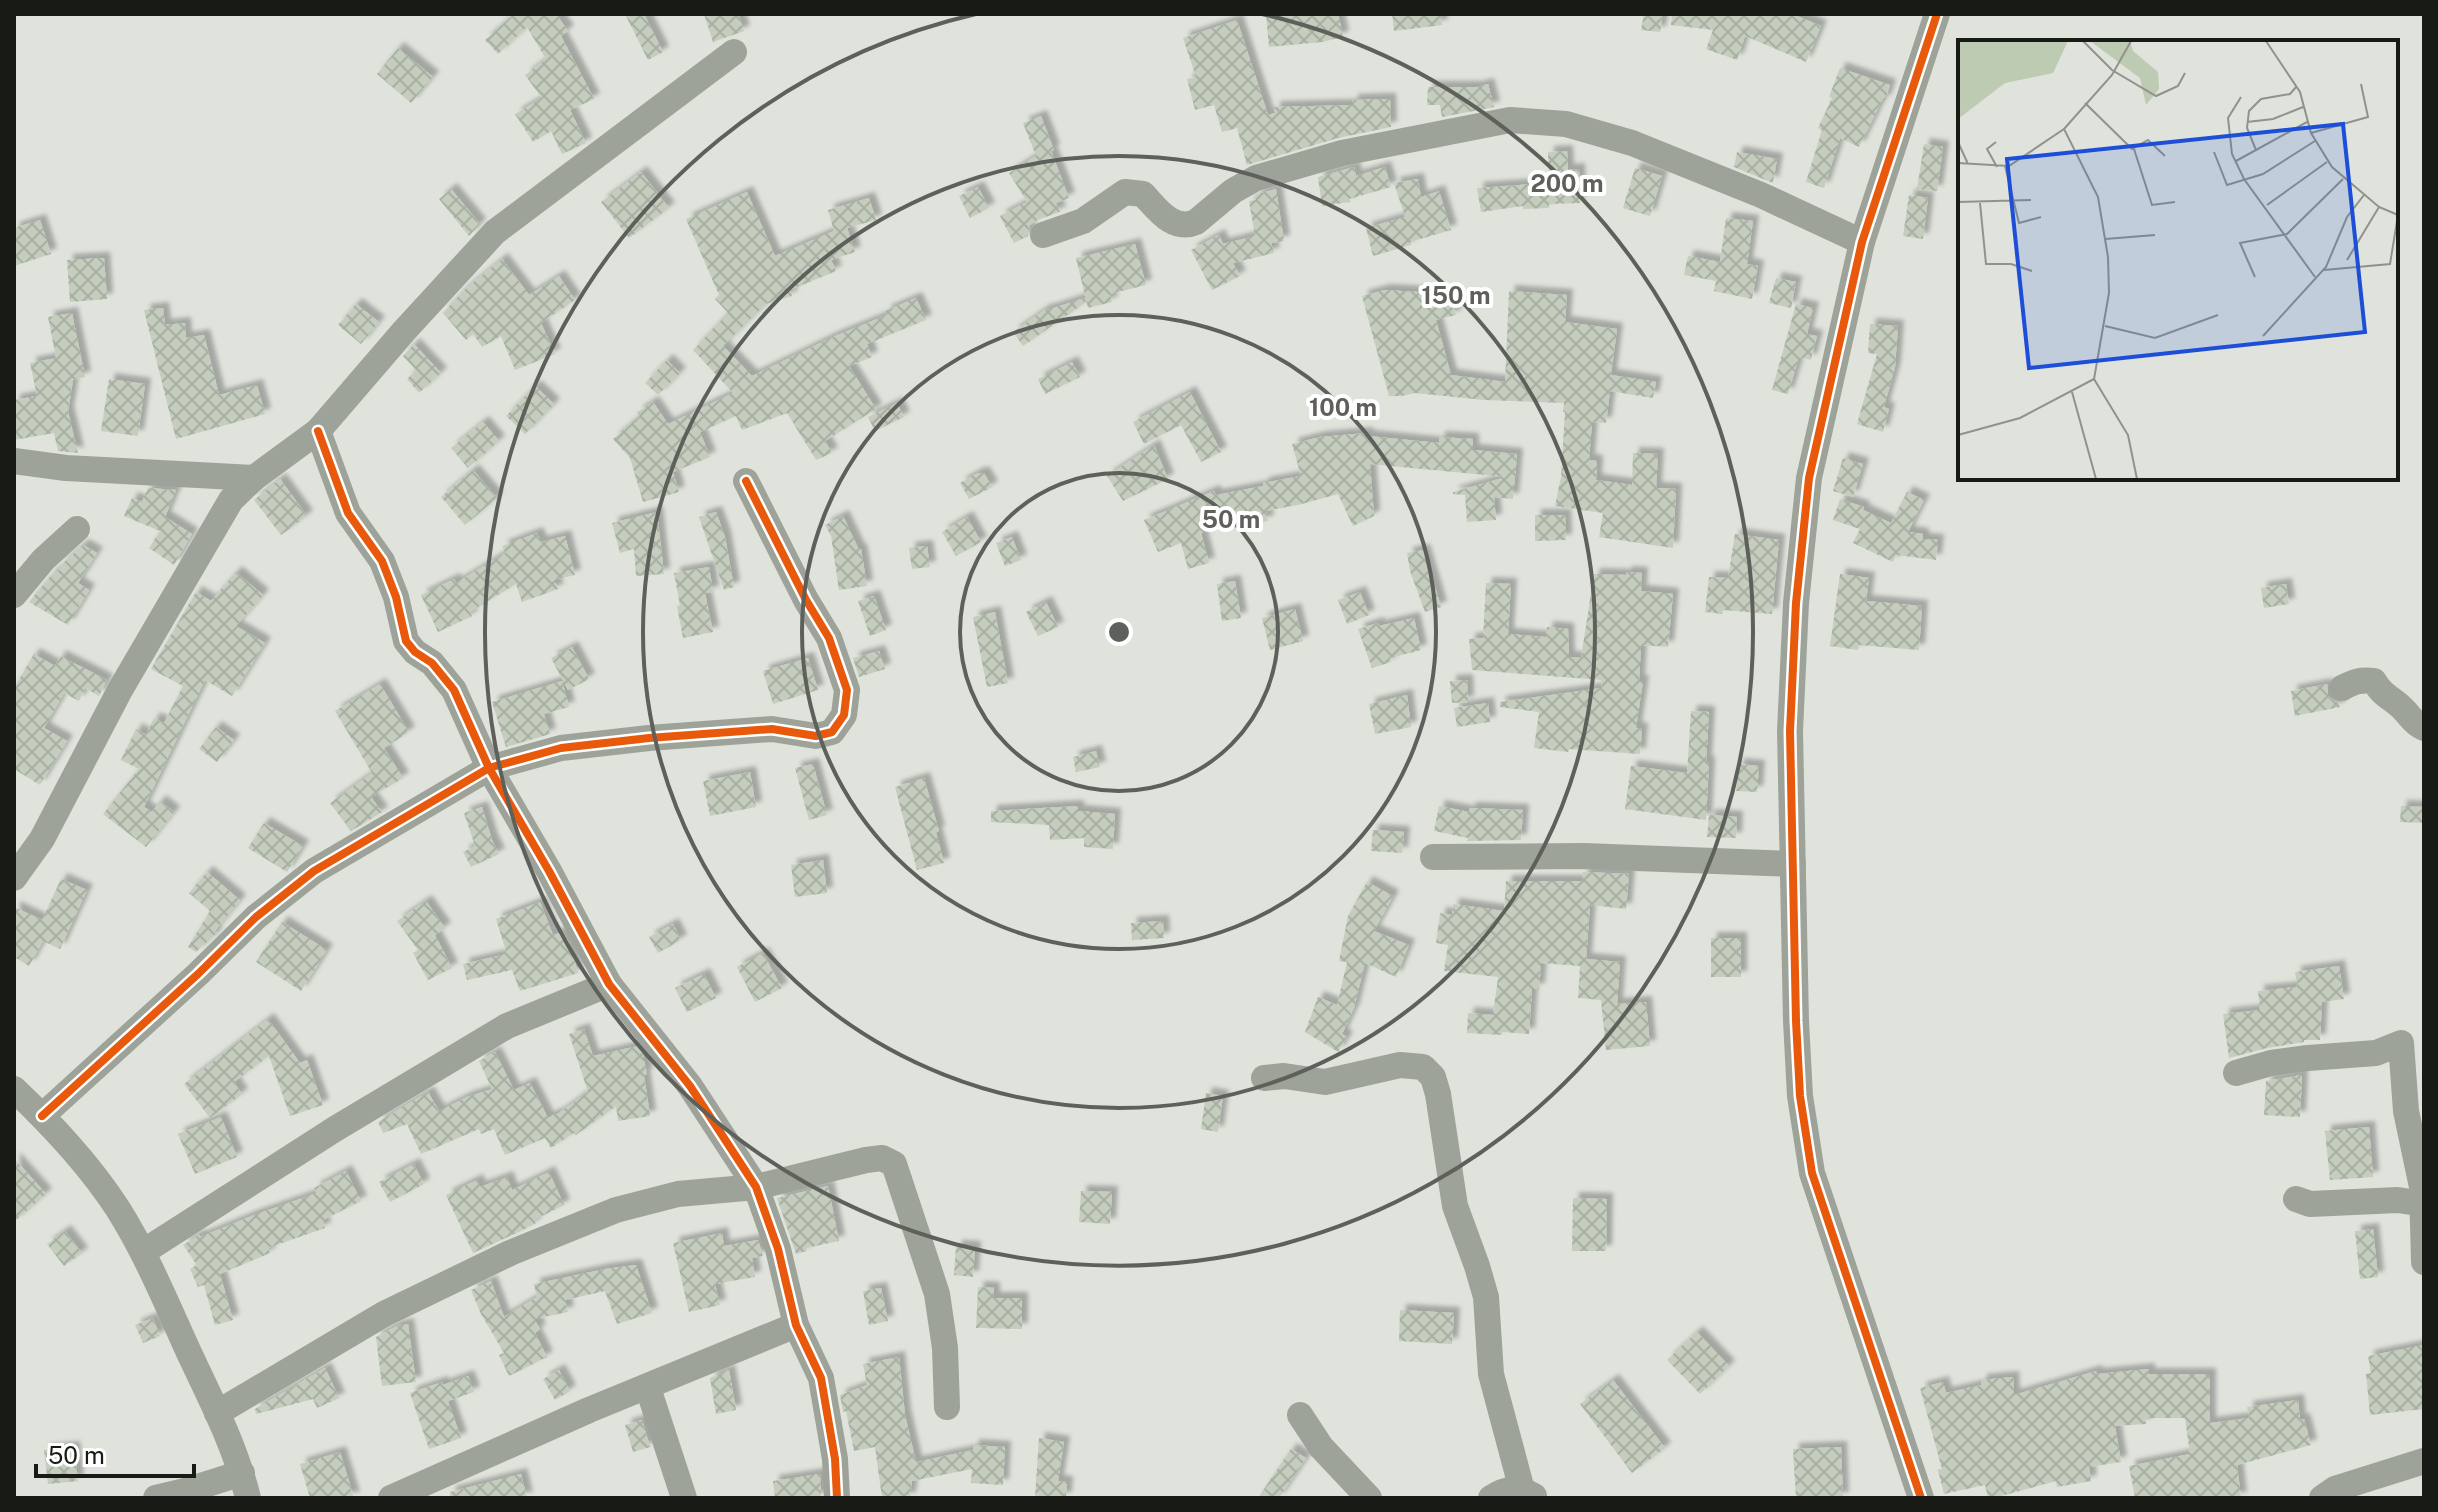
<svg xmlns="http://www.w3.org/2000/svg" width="2438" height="1512" font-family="'Public Sans',sans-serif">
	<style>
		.building { fill: url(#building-cross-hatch); filter: url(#shadow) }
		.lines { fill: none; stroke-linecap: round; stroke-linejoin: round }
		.minor { stroke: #9ea39a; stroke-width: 26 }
		.cycleway-casing { stroke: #fff; stroke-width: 13 }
		.cycleway { stroke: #e8590c; stroke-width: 8 }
		.ring { fill: none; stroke: #5d605b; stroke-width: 4 }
		.inset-road { fill: none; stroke: #8f938c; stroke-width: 2 }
		.view { fill: #1d4ed8; fill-opacity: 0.15; stroke: #1d4ed8; stroke-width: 4 }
		.inset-edge { fill: none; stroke: #171a15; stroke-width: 4 }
		.centre { fill: #5d605b; stroke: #fff; stroke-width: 4 }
		.ring-label { font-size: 24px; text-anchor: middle; font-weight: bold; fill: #5d605b; stroke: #fff; stroke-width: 8; stroke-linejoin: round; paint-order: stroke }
	</style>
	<defs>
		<pattern id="building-cross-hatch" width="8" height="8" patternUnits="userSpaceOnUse" patternTransform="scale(2)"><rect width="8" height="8" fill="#c5cebe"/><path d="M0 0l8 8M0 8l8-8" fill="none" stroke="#a8b0a2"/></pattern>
		<filter id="shadow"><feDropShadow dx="6" dy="-6" stdDeviation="2" flood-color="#0004"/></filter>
	</defs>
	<rect width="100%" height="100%" fill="#dfe3dc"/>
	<g class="building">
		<polygon points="514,14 556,14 568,31 561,36 594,99 570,110 586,143 562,154 551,131 533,142 515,114 542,98 525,75 546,59 527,27 498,54 485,40"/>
		<polygon points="625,14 644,14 663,52 648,60"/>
		<polygon points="704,14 738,14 744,31 713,42"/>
		<polygon points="1278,14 1338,14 1343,37 1322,42 1269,47 1266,15"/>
		<polygon points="1392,14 1441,14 1442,25 1394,31"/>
		<polygon points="1644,14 1663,14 1660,32 1641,30"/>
		<polygon points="1672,14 1792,14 1821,26 1806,62 1745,36 1737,60 1706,49 1713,30 1671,25"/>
		<polygon points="1237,20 1268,115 1275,113 1274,107 1352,105 1352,100 1390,99 1391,127 1338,138 1247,165 1237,128 1222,132 1214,105 1195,110 1187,79 1196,77 1183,38"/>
		<polygon points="398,48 433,77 411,103 377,74"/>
		<polygon points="1840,68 1890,85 1885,101 1882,100 1859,147 1840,138 1824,188 1806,182 1822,130 1818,128 1832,98 1829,97"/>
		<polygon points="1488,84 1494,107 1442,117 1440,105 1427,105 1428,87 1477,87"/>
		<polygon points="1041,116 1054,150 1051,151 1069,198 1056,203 1060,212 1037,220 1030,225 1028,236 1014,243 1000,216 1027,202 1009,173 1036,156 1023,123"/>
		<polygon points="1924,144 1943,147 1937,191 1917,189"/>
		<polygon points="1567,151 1568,170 1579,169 1580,203 1549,204 1549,208 1523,209 1523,206 1481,212 1477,188 1549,183 1548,152"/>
		<polygon points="1737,152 1777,159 1773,183 1734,167"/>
		<polygon points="1354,167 1356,176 1385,167 1391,187 1349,199 1350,202 1322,206 1318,177"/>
		<polygon points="1635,168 1662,176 1650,216 1623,208"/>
		<polygon points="641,172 669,208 629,238 601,202"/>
		<polygon points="1418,179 1421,197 1439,191 1451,230 1410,242 1411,245 1373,256 1366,228 1405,217 1394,183"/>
		<polygon points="978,187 989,208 970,218 959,196"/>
		<polygon points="451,189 480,224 469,236 439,199"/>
		<polygon points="1276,189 1284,241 1271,243 1274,253 1233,263 1240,276 1212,290 1191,250 1219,235 1223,244 1255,236 1249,201 1256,200 1255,197 1262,193"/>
		<polygon points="747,192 775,256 834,231 828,210 869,198 876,220 847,228 855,252 831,260 836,271 790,290 792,296 766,304 723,346 752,376 835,336 887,315 885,311 916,298 926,320 867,344 872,357 849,366 876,409 825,441 832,453 816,460 787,413 742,430 736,416 700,432 710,457 673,472 679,492 643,502 630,458 613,439 640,416 637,412 653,402 668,424 733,393 693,350 728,313 715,299 719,295 686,219"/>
		<polygon points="1909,195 1928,198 1923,239 1903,236"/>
		<polygon points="1726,218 1753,221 1747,264 1758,266 1752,299 1714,291 1716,281 1684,275 1688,256 1720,262"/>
		<polygon points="40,220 51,254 14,266 14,228"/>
		<polygon points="1135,244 1146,285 1110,294 1112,302 1088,308 1076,258"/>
		<polygon points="104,258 107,299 70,302 67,260"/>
		<polygon points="502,259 529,295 559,276 575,300 541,323 555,354 515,370 501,336 482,347 473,334 466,340 443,313 463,291"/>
		<polygon points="1776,278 1796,282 1791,308 1769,303"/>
		<polygon points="1385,290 1450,294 1456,315 1436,320 1451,375 1505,382 1509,291 1567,295 1565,322 1617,329 1611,375 1656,382 1653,398 1610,391 1606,423 1592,422 1589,460 1597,461 1596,480 1632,485 1633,453 1658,454 1656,488 1676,489 1673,548 1599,537 1603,513 1555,506 1561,477 1565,412 1563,412 1564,403 1484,400 1415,393 1402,396 1389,396 1362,296"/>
		<polygon points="1084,298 1086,302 1023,346 1013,332 1046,309 1047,310"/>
		<polygon points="356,304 379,322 361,344 338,325"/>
		<polygon points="1796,304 1813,308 1807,334 1817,336 1811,360 1799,357 1788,394 1772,390"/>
		<polygon points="163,308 165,325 185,323 186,338 204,335 219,395 257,385 265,414 176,439 144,310"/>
		<polygon points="72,313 85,377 73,380 68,412 78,453 58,451 54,433 14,440 14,400 37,396 30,363 56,358 48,317"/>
		<polygon points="1870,324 1898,326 1895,367 1884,407 1889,409 1883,432 1857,424 1877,354 1868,353"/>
		<polygon points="414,344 441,373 419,393 407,379 416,370 403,356"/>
		<polygon points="667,360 680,373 658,395 645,383"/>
		<polygon points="1072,362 1080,377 1045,394 1038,379"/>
		<polygon points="109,379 145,384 138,436 101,431"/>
		<polygon points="535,386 554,404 525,434 506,416"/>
		<polygon points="1190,392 1221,452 1201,462 1181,425 1144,444 1133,422"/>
		<polygon points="897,403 904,417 875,431 868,417"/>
		<polygon points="483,422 499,441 468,468 451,448"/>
		<polygon points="1367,433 1368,436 1439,443 1439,437 1473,439 1473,450 1517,454 1513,499 1494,497 1496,520 1467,522 1465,495 1453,494 1453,492 1506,477 1370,464 1374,516 1353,526 1338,494 1302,504 1266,511 1268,521 1234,528 1233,520 1201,533 1209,563 1188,569 1181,543 1158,552 1144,520 1214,491 1216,495 1263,486 1263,483 1301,476 1292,444 1320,437"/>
		<polygon points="1154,445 1168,479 1123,501 1107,476"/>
		<polygon points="1843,458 1863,464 1853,497 1833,491"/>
		<polygon points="473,470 497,498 465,525 441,497"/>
		<polygon points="978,473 984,473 992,487 969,499 960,483"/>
		<polygon points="280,479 307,516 281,535 254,500"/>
		<polygon points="148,488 176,490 165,517 192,534 174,565 149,548 160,531 124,516 132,498 142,502"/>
		<polygon points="1907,492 1924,500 1908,532 1923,534 1923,539 1938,540 1936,560 1896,555 1893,562 1853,543 1860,529 1833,520 1840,499 1864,507 1863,510 1891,523"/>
		<polygon points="657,512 664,574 636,576 634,549 620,553 612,523"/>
		<polygon points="716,512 725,537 734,587 724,590 699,517"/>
		<polygon points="1535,515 1565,515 1566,540 1535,541"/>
		<polygon points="843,516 859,550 861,549 867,586 839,590 831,536 825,525"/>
		<polygon points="967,517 981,542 956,556 942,532"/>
		<polygon points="537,533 541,542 565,536 575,575 554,580 558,589 522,602 516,584 470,612 472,616 438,632 421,595 454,579 456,583 505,553 502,546"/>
		<polygon points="1735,534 1779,540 1772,614 1723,610 1722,614 1705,612 1709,577 1728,578"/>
		<polygon points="1012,537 1021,560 1005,566 996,543"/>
		<polygon points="83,545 97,553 78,583 89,590 68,625 29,602 55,571 58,571 62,564"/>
		<polygon points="927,546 930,567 912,569 909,548"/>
		<polygon points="1424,550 1441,607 1425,612 1410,571 1407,553"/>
		<polygon points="709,567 713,592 705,593 713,632 683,638 677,606 680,605 674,573"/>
		<polygon points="236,572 263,595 236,626 265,643 232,696 205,680 144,807 152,812 160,801 174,812 146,847 103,814 139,769 121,760 136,729 146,735 154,718 164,723 183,686 151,669 196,592 211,601"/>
		<polygon points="1626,572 1642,573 1641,591 1673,594 1668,647 1641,645 1639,681 1643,681 1636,728 1642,729 1640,754 1569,749 1568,752 1534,748 1539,712 1500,707 1500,702 1602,688 1601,680 1472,670 1469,639 1483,638 1486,583 1511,584 1508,634 1546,637 1547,627 1568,629 1569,657 1581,658 1594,574 1626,575"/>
		<polygon points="1840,574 1869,578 1866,601 1922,606 1919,650 1859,645 1858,650 1830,646"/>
		<polygon points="1235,581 1241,618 1222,621 1217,584"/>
		<polygon points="2286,584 2289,604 2264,608 2261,588"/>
		<polygon points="1360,592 1369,615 1347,624 1338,600"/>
		<polygon points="874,596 886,630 870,636 858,601"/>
		<polygon points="1046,602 1058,627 1038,636 1026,612"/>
		<polygon points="1295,609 1303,641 1270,650 1262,618"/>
		<polygon points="995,612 1008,683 987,687 973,617"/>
		<polygon points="1414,618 1421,650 1390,658 1391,662 1372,668 1358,629 1378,623 1379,626"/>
		<polygon points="572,647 589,679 568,690 551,658"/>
		<polygon points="879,651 885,669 859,677 853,658"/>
		<polygon points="34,654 55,666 60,656 107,680 99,696 85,688 79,701 64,693 44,728 67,741 40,785 14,769 14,688"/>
		<polygon points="808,658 818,690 773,704 763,671"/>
		<polygon points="1467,680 1468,702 1452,703 1450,681"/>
		<polygon points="562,681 569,707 544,714 550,734 506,747 492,702"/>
		<polygon points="380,684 409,732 384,748 403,778 371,797 382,812 351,831 330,803 372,773 335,711"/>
		<polygon points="2327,684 2328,696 2339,704 2340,707 2295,716 2291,691"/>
		<polygon points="1407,695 1411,727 1375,734 1369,704"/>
		<polygon points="1488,703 1490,722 1457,727 1454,708"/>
		<polygon points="1691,711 1709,712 1706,762 1709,762 1706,820 1625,809 1631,766 1687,773"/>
		<polygon points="216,727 234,740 217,762 199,749"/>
		<polygon points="1096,751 1100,767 1076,772 1073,757"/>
		<polygon points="813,764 827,815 809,820 795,768"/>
		<polygon points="1738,764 1759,766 1757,792 1736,791"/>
		<polygon points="750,772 756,807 710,816 703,781"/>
		<polygon points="924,778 939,831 936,832 944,863 917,870 895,787"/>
		<polygon points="1078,806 1078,811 1115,814 1113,849 1084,847 1084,838 1050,840 1049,825 991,822 991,811"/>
		<polygon points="1439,806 1469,812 1470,808 1523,810 1521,840 1467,841 1468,838 1434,831"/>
		<polygon points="2401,806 2424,807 2424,823 2400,822"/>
		<polygon points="482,807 492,840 499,854 471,867 463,852 475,846 464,813"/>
		<polygon points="1709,815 1737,817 1736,838 1707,837"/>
		<polygon points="264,823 303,846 287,872 248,848"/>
		<polygon points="1373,830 1404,832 1402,853 1371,851"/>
		<polygon points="823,860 827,893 795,897 791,865"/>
		<polygon points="207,872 240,900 214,932 217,933 196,952 188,947 210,911 189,893"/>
		<polygon points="1583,872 1629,874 1626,909 1590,905 1586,959 1620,962 1617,1004 1646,1002 1650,1046 1606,1050 1601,1000 1578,998 1580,966 1541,963 1539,989 1532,989 1529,1034 1502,1032 1502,1035 1467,1033 1468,1013 1493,1015 1498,977 1444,971 1448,945 1436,943 1440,913 1452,915 1453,904 1504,911 1506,881 1582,881"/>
		<polygon points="61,879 87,890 60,949 43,941 29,966 14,957 14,907 42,920"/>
		<polygon points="1367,882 1393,896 1374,931 1409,945 1396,977 1365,963 1354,1008 1342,1034 1347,1037 1338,1052 1305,1032 1318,997 1337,1005 1347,962 1339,961 1348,916"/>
		<polygon points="426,901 445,928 435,935 452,968 428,980 413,953 418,950 397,921"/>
		<polygon points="540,902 553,935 563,932 570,945 578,973 520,991 512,970 467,980 463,964 507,954 496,919"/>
		<polygon points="1163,921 1164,938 1132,940 1131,923"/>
		<polygon points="282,922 327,950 301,991 256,962"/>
		<polygon points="673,924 681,940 658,953 649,937"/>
		<rect x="1711" y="938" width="30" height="39"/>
		<polygon points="763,953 782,988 755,1002 737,967"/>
		<polygon points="2339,966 2344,999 2322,1002 2320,1040 2304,1040 2304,1042 2267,1048 2229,1058 2223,1014 2260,1010 2258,991 2297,987 2295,972"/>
		<polygon points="704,974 716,998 687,1012 675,988"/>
		<polygon points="268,1019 300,1063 307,1060 323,1105 290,1116 269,1056 234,1082 242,1094 210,1118 184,1084"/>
		<polygon points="584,1029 593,1056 638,1046 642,1051 647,1074 644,1075 650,1116 618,1121 616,1106 576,1135 574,1133 551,1148 545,1138 505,1155 494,1129 481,1134 479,1129 421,1154 407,1124 383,1133 378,1122 428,1092 439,1111 467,1097 492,1089 479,1061 495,1052 514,1090 530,1083 548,1118 555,1114 556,1115 588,1092 569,1034"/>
		<polygon points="2302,1075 2300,1117 2264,1115 2266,1081"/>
		<polygon points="1206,1093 1223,1096 1218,1132 1201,1129"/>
		<polygon points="221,1117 237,1157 195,1174 178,1134"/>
		<polygon points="2369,1127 2373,1177 2330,1180 2325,1131"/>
		<polygon points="14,1158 46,1194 14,1222"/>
		<polygon points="414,1164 424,1184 390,1202 379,1182"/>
		<polygon points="346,1171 361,1201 323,1220 325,1228 268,1248 270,1253 220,1274 233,1320 215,1325 204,1285 198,1287 190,1269 197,1265 183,1245 199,1235 200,1237 254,1215 317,1193 314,1188"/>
		<polygon points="549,1172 564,1205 534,1220 536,1223 523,1230 473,1253 446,1195 477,1180 480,1187 507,1177 512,1190"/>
		<polygon points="828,1186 839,1241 806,1248 807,1251 796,1254 777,1198"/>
		<polygon points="1081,1191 1112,1192 1110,1224 1079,1222"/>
		<polygon points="1573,1198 1607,1199 1606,1251 1572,1251"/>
		<polygon points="2373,1229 2378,1277 2360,1279 2355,1231"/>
		<polygon points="65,1231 82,1253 64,1266 47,1244"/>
		<polygon points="722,1233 724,1246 758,1240 763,1256 752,1258 755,1277 715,1284 720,1305 689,1312 673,1243"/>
		<polygon points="956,1246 975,1247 973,1277 954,1275"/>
		<polygon points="636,1265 652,1313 617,1324 605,1291 565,1300 568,1312 534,1319 540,1329 535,1333 547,1357 509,1376 499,1355 504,1353 481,1314 471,1290 491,1281 504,1317 537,1297 534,1284 605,1269"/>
		<polygon points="978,1287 994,1288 994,1298 1022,1298 1022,1329 976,1328"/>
		<polygon points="881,1288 888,1321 869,1325 863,1291"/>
		<polygon points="1400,1310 1454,1313 1452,1344 1399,1341"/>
		<polygon points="153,1318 160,1336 143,1343 135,1325"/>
		<polygon points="408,1324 416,1382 382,1386 376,1337 397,1326"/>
		<polygon points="1697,1332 1729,1366 1700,1394 1667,1360"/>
		<polygon points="2424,1345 2424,1409 2370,1415 2366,1374 2371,1373 2368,1356"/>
		<polygon points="899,1357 905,1415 916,1462 973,1450 973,1445 1005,1447 1003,1485 971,1483 972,1469 912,1481 910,1498 882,1498 875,1447 854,1451 846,1411 843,1412 840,1395 867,1385 863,1364"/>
		<polygon points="325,1368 339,1398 317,1408 313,1399 256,1414 255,1409"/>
		<polygon points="2149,1369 2149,1374 2210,1374 2210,1423 2249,1418 2247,1407 2298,1400 2300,1420 2304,1419 2311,1445 2237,1465 2241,1498 2135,1498 2129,1466 2190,1454 2185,1418 2145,1418 2146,1424 2115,1426 2121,1462 2089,1467 2091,1481 2057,1487 2056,1481 1994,1498 1988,1498 1985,1485 1944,1494 1938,1470 1942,1469 1920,1388 1943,1382 1946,1393 1981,1385 1981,1380 2013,1377 2014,1395 2096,1371 2097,1374"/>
		<polygon points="559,1370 570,1391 555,1400 543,1379"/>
		<polygon points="729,1370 736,1410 716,1414 710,1378"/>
		<polygon points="468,1376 474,1392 448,1401 461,1438 429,1449 410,1393 442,1382 443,1385"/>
		<polygon points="1613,1380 1665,1448 1632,1473 1580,1404"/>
		<polygon points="642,1420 650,1447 633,1452 625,1425"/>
		<polygon points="1039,1438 1064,1442 1058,1481 1067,1482 1066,1498 1035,1497"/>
		<polygon points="74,1447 78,1481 48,1484 44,1450"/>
		<polygon points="1841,1447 1843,1498 1796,1498 1793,1449"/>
		<polygon points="1291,1449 1306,1458 1279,1498 1258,1498"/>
		<polygon points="340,1452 354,1498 310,1498 300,1464"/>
		<polygon points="521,1474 527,1498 450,1498 450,1492"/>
		<polygon points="820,1474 821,1498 775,1498 773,1481"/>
	</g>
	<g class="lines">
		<g class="minor">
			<path d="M1043 235 1083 221 1125 192 1143 194C1158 210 1173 232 1196 222L1233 191 1256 178 1342 153 1510 120 1566 124 1632 143 1761 195 1862 242"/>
			<polyline points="318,431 348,513 382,561 396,597 406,641 415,652 432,663 454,690 489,768 549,871 609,984 690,1086 756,1187 778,1249 796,1325 821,1378 835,1459 837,1498"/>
			<polyline points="14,461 66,468 254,478"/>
			<polyline points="14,595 43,560 77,529"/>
			<path d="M2342 688C2353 682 2361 679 2374 681 2383 697 2393 698 2404 710 2412 718 2413 723 2424 728"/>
			<polyline points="1433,857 1584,856 1793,864"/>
			<polyline points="14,878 42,839 120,690 231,500 254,478 318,431 404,331 495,232 734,52"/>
			<polyline points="2236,1073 2271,1063 2308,1058 2376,1053 2401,1043 2406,1111 2422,1187 2424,1262"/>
			<polyline points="1264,1078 1284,1076 1325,1082 1400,1065 1423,1067 1433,1077 1438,1094 1455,1206 1477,1266 1486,1297 1491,1374 1522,1490"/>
			<path d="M14 1089C53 1126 89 1164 118 1209 147 1255 168 1307 191 1357 213 1403 236 1449 248 1498"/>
			<polyline points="42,1116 198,974 256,917 314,871 489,768 561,748 649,738 772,729 816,736 832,732 844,715 847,690 829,638 806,600 746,481"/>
			<polyline points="2296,1199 2310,1204 2398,1200 2424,1204"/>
			<polyline points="143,1252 335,1129 507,1026 609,984"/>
			<polyline points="648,1388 684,1498"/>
			<polyline points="217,1413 384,1314 510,1253 616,1210 678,1194 756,1187 866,1160 882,1158 894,1164 937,1294 945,1348 947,1407"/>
			<polyline points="1300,1415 1321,1447 1369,1498"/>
			<polyline points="156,1498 185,1491 242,1473"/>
			<polyline points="391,1498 589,1410 796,1325"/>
			<path d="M1491 1498C1507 1488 1518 1486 1534 1496"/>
			<polyline points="1921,1498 1812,1173 1800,1096 1796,1021 1790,731 1796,603 1809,478 1862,242 1937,14"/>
			<polyline points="2322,1498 2335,1489 2424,1461"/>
		</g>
		<defs>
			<g id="cycleway">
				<polyline points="318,431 348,513 382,561 396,597 406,641 415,652 432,663 454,690 489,768 549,871 609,984 690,1086 756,1187 778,1249 796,1325 821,1378 835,1459 837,1498"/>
				<polyline points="42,1116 198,974 256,917 314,871 489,768 561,748 649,738 772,729 816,736 832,732 844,715 847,690 829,638 806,600 746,481"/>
				<polyline points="1921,1498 1812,1173 1800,1096 1796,1021 1790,731 1796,603 1809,478 1862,242 1937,14"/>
			</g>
		</defs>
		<use href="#cycleway" class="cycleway-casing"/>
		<use href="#cycleway" class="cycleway"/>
	</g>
	<g class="ring">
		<circle cx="1119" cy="632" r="159"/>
		<circle cx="1119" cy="632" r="317"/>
		<circle cx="1119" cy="632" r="476"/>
		<path d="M1262 14A634 634 0 1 1 976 14"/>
	</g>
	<g transform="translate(1958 40)">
		<rect width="440" height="440" fill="#dfe3dc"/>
		<path d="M0 1H110L95 33 47 43 0 79ZM132 1H172L175 11 200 32 201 49 188 65 182 38Z" fill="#bdcbb2"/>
		<path class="inset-road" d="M125 1 154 30 198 56 220 46 227 33M173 1 154 35 106 89 140 157 150 217 151 253 136 339 170 395 179 439M308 1 342 52 353 93 374 127 421 167 440 175M283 57 270 78 274 114 286 139 357 237M127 63 174 109 190 100 207 116M289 82 315 79 345 67M353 93 410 77 403 44M0 102 10 124M38 102 29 109 39 127M176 109 194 165 217 162M298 110 289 88 291 71 303 59 332 54 339 46M256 112 269 145 305 134 357 101M278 121 349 82M0 123 51 126 106 89M47 126 61 183 83 177M0 162 73 160M22 163 28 224H53L74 231M309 165 369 122M147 199 197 195M389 220 421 167M366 230 432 224 440 175M297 237 282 203 329 194 385 139M147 286 197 298 260 275M305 296 368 227 389 177 406 155M114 352 138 439M0 395 62 378 136 339"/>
		<path class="view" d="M385 84 407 292 71 328 49 119Z"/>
		<rect width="440" height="440" class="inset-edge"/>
	</g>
	<circle cx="1119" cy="632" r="12" class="centre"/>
	<g class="ring-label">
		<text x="1567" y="192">200 m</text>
		<text x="1456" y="304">150 m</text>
		<text x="1343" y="416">100 m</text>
		<text x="1231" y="528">50 m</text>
	</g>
	<rect width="2438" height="1512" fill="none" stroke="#171a15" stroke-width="32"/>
	<path d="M36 1464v12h158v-12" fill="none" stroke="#171a15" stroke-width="4"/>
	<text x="48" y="1464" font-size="24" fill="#171a15" stroke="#ffffff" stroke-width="6" paint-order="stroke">50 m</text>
</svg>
